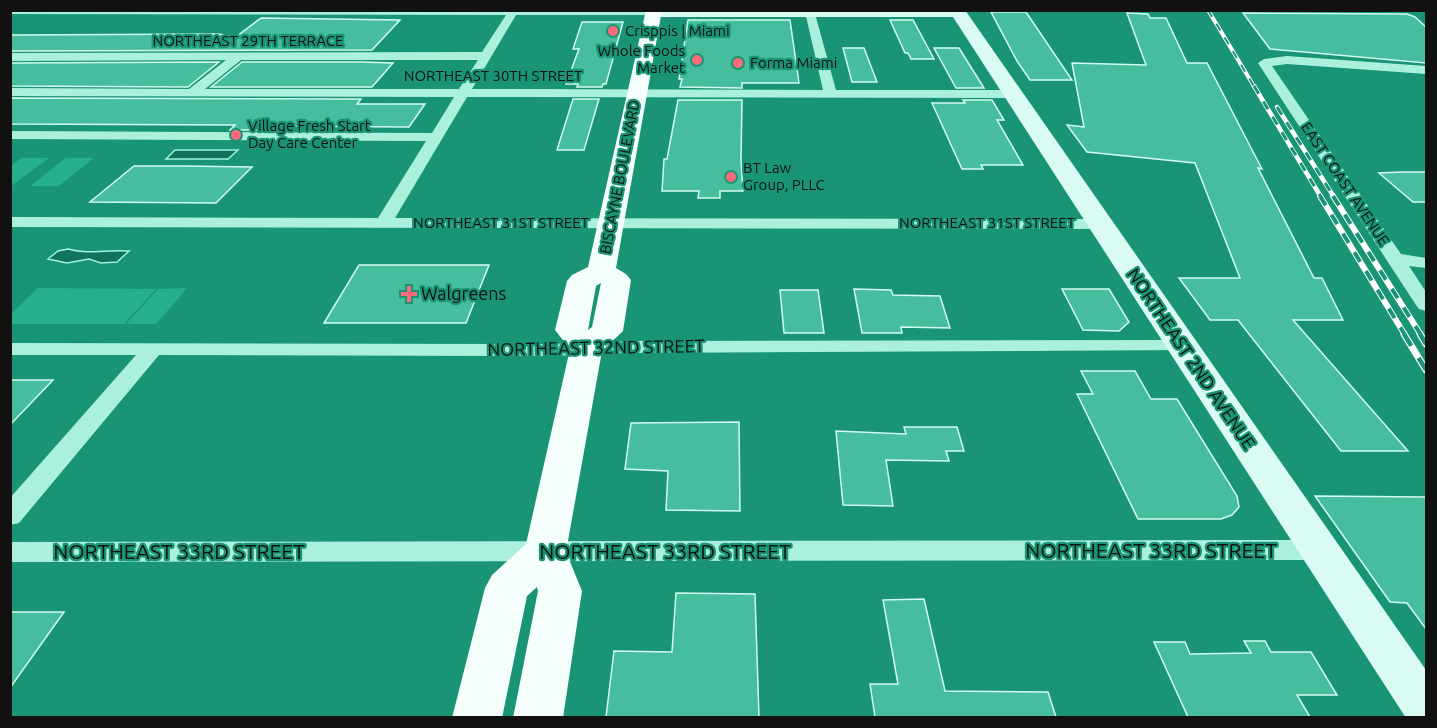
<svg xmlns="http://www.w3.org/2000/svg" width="1437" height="728" font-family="Ubuntu,sans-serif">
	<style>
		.green { fill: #26b08a }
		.water { fill: #11735a; stroke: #9ef2da; stroke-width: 1.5 }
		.building { fill: #46be9e; stroke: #d2fbf0; stroke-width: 1.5 }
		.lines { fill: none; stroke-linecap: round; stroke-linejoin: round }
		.street { fill: #abf0dd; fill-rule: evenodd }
		.secondary { fill: #d9fbf3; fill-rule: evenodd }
		.primary { fill: #f4fffd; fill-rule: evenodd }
		.rail-far3-casing { stroke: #fff; stroke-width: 4 }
		.rail-far2-casing { stroke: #fff; stroke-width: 4.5 }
		.rail-far1-casing { stroke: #fff; stroke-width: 6 }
		.rail-casing { stroke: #fff; stroke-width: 7 }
		.rail-far3 { stroke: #199575; stroke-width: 2; stroke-dasharray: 8; stroke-linecap: butt }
		.rail-far2 { stroke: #199575; stroke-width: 3; stroke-dasharray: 9; stroke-linecap: butt }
		.rail-far1 { stroke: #199575; stroke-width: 4; stroke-dasharray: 11; stroke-linecap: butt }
		.rail { stroke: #199575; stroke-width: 4.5; stroke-dasharray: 14; stroke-linecap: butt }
		.poi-dot { fill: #ff6a7a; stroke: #199575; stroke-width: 2 }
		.labels { text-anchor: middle; stroke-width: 4.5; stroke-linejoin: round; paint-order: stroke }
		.far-poi-label { font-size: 15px; fill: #111; stroke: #199575; text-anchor: start }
		.far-street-label { font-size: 15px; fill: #111; stroke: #199575 }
		.poi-label { font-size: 18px; fill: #111; stroke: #199575; text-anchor: start }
		.street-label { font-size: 18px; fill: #111; stroke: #199575 }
		.near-street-label { font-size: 21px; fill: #111; stroke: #199575 }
	</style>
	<rect width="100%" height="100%" fill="#199575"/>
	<g class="green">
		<polygon points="21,158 49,158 11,186 11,166"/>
		<polygon points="66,158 94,158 59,186 30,186"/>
		<polygon points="38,288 156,289 124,324 11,324 11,314"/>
		<polygon points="187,288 156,324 126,324 158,289"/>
	</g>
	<g class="water">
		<polygon points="175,150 238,150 228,159 166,159"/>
		<path d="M68 249C88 255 108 249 129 251L117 262 101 263 89 259 67 263 48 259 58 251Z"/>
	</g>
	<g class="building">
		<polygon points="991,12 1026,12 1072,80 1030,80 1017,61"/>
		<polygon points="1127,13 1148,14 1150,18 1166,18 1187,63 1207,63 1262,169 1258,168 1314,278 1322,278 1343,320 1293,320 1408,451 1341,451 1238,320 1210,320 1179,278 1240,278 1195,163 1087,152 1067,125 1084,127 1072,63 1146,65"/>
		<polygon points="1243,13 1407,14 1415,17 1426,27 1426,63 1270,49"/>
		<polygon points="261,18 400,20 372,50 10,51 10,35 217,34 237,36"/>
		<polygon points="688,20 790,20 799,83 742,83 742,88 680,87 682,79 679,79"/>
		<polygon points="890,20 913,20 934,59 911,59 908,53 905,53"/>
		<polygon points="582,22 623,22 606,84 603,84 602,87 577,87 578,84 566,84 579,49 573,49"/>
		<polygon points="843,48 864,48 877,82 852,82"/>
		<polygon points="934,48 959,48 984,88 956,88"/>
		<polygon points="219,62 188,87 10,86 10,63"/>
		<polygon points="242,62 361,62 393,63 372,87 211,87"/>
		<polygon points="10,98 361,99 357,104 425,104 409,127 264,126 260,130 230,130 235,125 10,124"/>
		<polygon points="573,99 599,99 584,150 557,150"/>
		<polygon points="678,100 742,100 741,161 743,191 720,191 720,198 698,198 699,191 662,191 664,159 667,159"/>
		<polygon points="963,100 992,100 1004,120 997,120 1023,165 981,165 983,169 962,169 932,103 965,103"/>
		<polygon points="134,166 185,166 252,167 216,203 90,202"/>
		<polygon points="1402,172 1426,172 1426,202 1413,202 1379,173"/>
		<polygon points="359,265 489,265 466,323 324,323"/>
		<polygon points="854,289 891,290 893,295 940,296 950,328 901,327 902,333 862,333"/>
		<polygon points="1062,289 1109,289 1129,322 1119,331 1083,330"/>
		<polygon points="780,290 818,290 824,333 784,333"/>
		<polygon points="1081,371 1135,371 1151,399 1177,399 1237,496 1239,507 1232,515 1221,519 1138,519 1077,394 1093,394"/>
		<polygon points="10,380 53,380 10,425"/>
		<polygon points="739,422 740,511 666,510 668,471 625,469 631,423"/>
		<polygon points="904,427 957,427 964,451 946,451 949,461 886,460 893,506 843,505 836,431 906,434"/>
		<polygon points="1315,496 1426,497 1426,629 1407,603 1390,602"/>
		<polygon points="676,593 755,594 759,717 606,717 614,651 672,652"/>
		<polygon points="924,599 945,691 1048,692 1056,717 875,717 870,684 898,684 883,600"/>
		<polygon points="10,612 64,612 10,688"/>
		<polygon points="1244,641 1265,641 1271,652 1311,652 1337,695 1297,695 1310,717 1188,717 1154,642 1185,642 1190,654 1251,653"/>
	</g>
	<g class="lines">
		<g class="street">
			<path d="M10 10H657V14L653 15H516L472 89 823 90 805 12 814 10 836 90H1012L1018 94 1012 98 467 97 395 218 1100 219 1108 224 1100 229 10 227V217L378 218 426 141 10 139V131L432 133 454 97 10 96V88L189 89 226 60 10 61V53L482 52 506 15 10 14ZM241 60H478L459 89H205Z"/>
			<polygon points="1287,56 1426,66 1426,74 1287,64 1272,66 1401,254 1426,258 1426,268 1409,266 1426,292 1426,311 1419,309 1416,305 1258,63 1264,59"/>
			<polygon points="1181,340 1188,342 1191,346 1188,350 628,353 545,356 159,355 19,523 10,525 10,498 136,355 10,355 10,343 545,344 628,341"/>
			<polygon points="1320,540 1329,543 1333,550 1329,557 1320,560 10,562 10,542"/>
		</g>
		<polygon class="secondary" points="646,10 965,10 1426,670 1426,718 1406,718 953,17 653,17 647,15"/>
		<path class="primary" d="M646 10H662L616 268 626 274 631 280 623 331 602 351 566 552 582 591 563 718H513L538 591 537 587 527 596 502 718H452L485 588 492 575 526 544 570 349 555 330 567 281 572 275 588 267ZM601 283 592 327 588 330 596 286Z"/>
		<defs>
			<polyline id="rail-far3" points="1208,10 1255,88"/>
			<g id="rail-far2">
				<polyline points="1254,86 1321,197"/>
				<polyline points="1277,107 1334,197"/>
			</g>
			<g id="rail-far1">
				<polyline points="1320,196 1405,335"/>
				<polyline points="1333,196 1421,335"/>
			</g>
			<g id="rail">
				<polyline points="1404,334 1426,370"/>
				<polyline points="1420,334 1426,344"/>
			</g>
		</defs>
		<use href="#rail-far3" class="rail-far3-casing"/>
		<use href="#rail-far2" class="rail-far2-casing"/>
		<use href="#rail-far1" class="rail-far1-casing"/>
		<use href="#rail" class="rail-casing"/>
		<use href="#rail-far3" class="rail-far3"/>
		<use href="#rail-far2" class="rail-far2"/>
		<use href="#rail-far1" class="rail-far1"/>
		<use href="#rail" class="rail"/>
	</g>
	<g class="poi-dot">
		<circle cx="613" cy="31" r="6"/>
		<circle cx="697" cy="60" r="6"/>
		<circle cx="738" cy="63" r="6"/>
		<circle cx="236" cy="135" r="6"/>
		<circle cx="731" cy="177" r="6"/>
		<path d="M406 285h6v6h6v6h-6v6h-6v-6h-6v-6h6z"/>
	</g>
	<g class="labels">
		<g class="far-poi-label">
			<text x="625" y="36">Crisppis | Miami</text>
			<text x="685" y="56" text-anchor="end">Whole Foods<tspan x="685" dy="17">Market</tspan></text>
			<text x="750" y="68">Forma Miami</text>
			<text x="248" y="131">Village Fresh Start<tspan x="248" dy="17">Day Care Center</tspan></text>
			<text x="743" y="173">BT Law<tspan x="743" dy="17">Group, PLLC</tspan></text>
		</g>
		<g class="far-street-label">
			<text x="248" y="46">NORTHEAST 29TH TERRACE</text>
			<text x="493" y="81">NORTHEAST 30TH STREET</text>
			<text transform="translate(620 177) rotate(-79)" y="5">BISCAYNE BOULEVARD</text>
			<text transform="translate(1345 184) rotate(56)" y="5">EAST COAST AVENUE</text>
			<text x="501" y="228">NORTHEAST 31ST STREET</text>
			<text x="987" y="228">NORTHEAST 31ST STREET</text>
		</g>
		<g class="poi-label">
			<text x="421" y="300">Walgreens</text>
		</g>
		<g class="street-label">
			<text transform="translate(596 348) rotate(-1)" y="6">NORTHEAST 32ND STREET</text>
			<text transform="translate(1191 359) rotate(56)" y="6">NORTHEAST 2ND AVENUE</text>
		</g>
		<g class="near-street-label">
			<text x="1151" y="558">NORTHEAST 33RD STREET</text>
			<text x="179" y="559">NORTHEAST 33RD STREET</text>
			<text x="665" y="559">NORTHEAST 33RD STREET</text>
		</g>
	</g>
	<rect width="1437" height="728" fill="none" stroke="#111111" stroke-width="24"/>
</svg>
